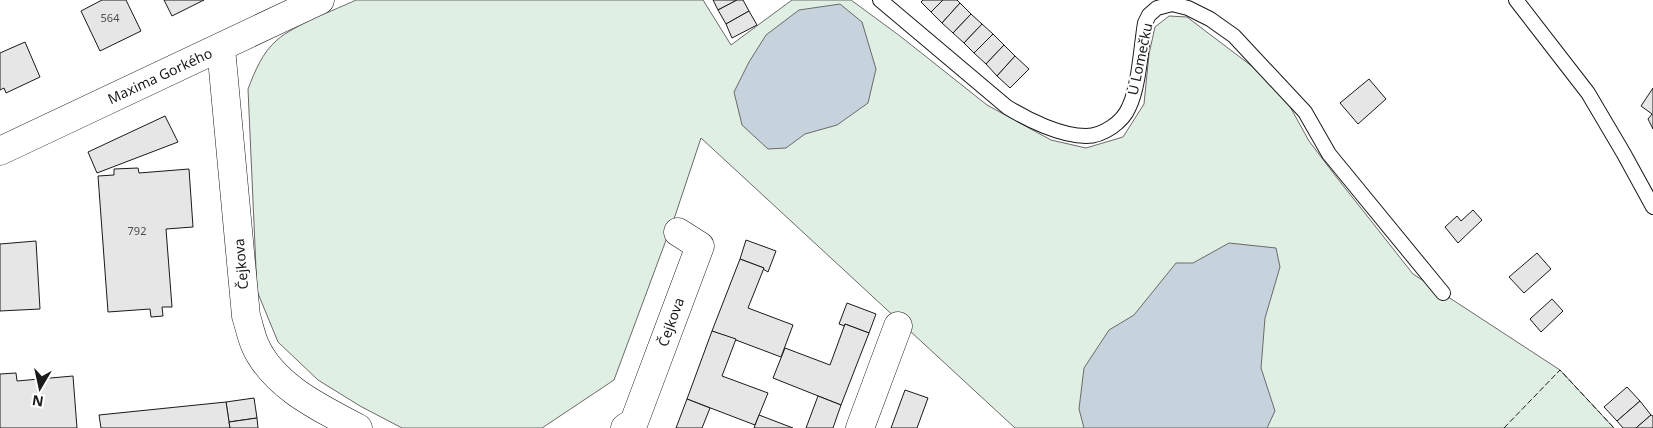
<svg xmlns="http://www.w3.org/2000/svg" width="1653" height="428" font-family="'Noto Sans',sans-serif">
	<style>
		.green { fill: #e0efe3; stroke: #6a6a6a }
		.water { fill: #c6d2dc; stroke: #6a6a6a }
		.building { fill: #e6e6e6; stroke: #1a1a1a }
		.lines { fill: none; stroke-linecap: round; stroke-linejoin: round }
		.lane-casing { stroke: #1a1a1a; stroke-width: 16 }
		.street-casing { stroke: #1a1a1a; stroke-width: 29 }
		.secondary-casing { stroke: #1a1a1a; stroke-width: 29 }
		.lane { stroke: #fff; stroke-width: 14 }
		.street { stroke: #fff; stroke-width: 28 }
		.secondary { stroke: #fff; stroke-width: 28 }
		.fence { stroke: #1a1a1a; stroke-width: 1; stroke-dasharray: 6 2.5; stroke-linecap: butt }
		.labels { text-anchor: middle; stroke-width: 4; stroke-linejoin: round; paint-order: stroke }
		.number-label { font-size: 11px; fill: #4d4d4d }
		.street-label { font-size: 14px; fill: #1a1a1a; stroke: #fff }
	</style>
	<rect width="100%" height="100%" fill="#fff"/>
	<path class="green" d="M356 0H703L731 45 792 0H851L900 36 987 105 1051 140 1086 148 1123 137 1144 104 1149 54 1155 27 1169 16 1187 17 1253 67 1288 103 1309 141 1334 174 1413 274 1560 370 1614 428H1015L701 138 675 216 614 380 542 428H402L360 406 318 380 278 342 257 291 248 89C255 71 262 53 277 40 294 25 335 10 356 0Z"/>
	<g class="water">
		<polygon points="840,4 862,22 876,69 868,103 837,125 805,134 786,148 768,149 742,125 734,92 749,62 766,35 799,10"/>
		<polygon points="1229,243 1276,248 1280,267 1265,318 1261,368 1275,411 1267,428 1084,428 1079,409 1084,368 1109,330 1134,315 1176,263 1193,263"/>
	</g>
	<g class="building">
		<polygon points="102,0 126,0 141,31 100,51 81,11"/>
		<polygon points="164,0 204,0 172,16"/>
		<polygon points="713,0 737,0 718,10"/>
		<polygon points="737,0 743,0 749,11 726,24 718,10"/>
		<polygon points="923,0 943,0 931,12 921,2"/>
		<polygon points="943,0 957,0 960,3 942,23 931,12"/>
		<polygon points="960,3 971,14 953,33 942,23"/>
		<polygon points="749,11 757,25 732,38 726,24"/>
		<polygon points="971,14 982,24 964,43 953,33"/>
		<polygon points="982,24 993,34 974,53 964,43"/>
		<polygon points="993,34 1004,45 986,64 974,53"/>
		<polygon points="25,42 40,77 6,93 4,88 0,90 0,53"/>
		<polygon points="1004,45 1015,56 997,76 986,64"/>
		<polygon points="1015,56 1029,69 1010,88 997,76"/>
		<polygon points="1369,79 1386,99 1358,124 1340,103"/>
		<polygon points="1653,88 1653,129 1648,119 1652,114 1641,106"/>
		<polygon points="165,116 178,142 97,173 88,152"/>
		<polygon points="138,168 139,173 189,169 193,227 166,229 172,307 162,307 163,316 151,317 150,309 108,312 98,176 114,175 114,169"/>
		<polygon points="1473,210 1482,220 1458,243 1445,227 1457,216 1461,221"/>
		<polygon points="746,240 776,251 768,272 763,269 764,268 740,259"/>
		<polygon points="36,241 40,309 0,311 0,244"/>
		<polygon points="1537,253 1551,269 1524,293 1509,277"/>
		<polygon points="740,259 764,268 748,308 793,325 781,357 712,331"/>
		<polygon points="1552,299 1563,311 1541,332 1530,319"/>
		<polygon points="847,303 876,314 869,333 845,324 845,326 839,324"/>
		<polygon points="845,324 869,333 841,405 773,378 785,348 830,365"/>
		<polygon points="712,331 736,339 722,376 768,393 755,425 687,399"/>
		<polygon points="16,373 17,381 73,376 77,428 0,428 0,374"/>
		<polygon points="1627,387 1640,401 1617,421 1604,407"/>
		<polygon points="905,390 928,398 917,428 891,428"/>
		<polygon points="818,396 841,405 833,428 806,428"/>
		<polygon points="254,398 257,418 229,422 226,402"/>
		<polygon points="687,399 710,408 702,428 676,428"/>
		<polygon points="1640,401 1651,415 1636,428 1623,428 1617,421"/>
		<polygon points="226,402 230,428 101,428 99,415"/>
		<polygon points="759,415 793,428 754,428"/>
		<polygon points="1651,415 1653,416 1653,428 1636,428"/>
		<polygon points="257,418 258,428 230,428 229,422"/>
	</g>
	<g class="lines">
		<defs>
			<g id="lane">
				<path d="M880 0 1007 107C1028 120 1061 136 1086 136 1103 136 1123 122 1129 107 1139 87 1141 47 1145 23L1149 15 1157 8 1172 4 1188 8 1210 19 1234 36 1305 112 1329 154 1443 293"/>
				<polyline points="1516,0 1588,93 1624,154 1653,207"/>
			</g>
			<g id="street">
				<path d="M221 48 246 316C249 325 251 336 255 345 273 386 320 408 358 428"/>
				<polyline points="625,428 634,422 700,246 678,232"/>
				<polyline points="860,428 898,326"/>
			</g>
			<polyline id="secondary" points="0,151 320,0"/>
		</defs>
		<use href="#lane" class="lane-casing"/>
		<use href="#street" class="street-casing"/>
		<use href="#secondary" class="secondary-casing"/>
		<use href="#lane" class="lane"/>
		<use href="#street" class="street"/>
		<use href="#secondary" class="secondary"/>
		<polyline class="fence" points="1504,428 1560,370 1614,428"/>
	</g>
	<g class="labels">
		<g class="number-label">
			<text x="110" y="22">564</text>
			<text x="137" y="235">792</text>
		</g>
		<g class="street-label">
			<text transform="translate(1140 59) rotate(-78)" y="5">U Lomečku</text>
			<text transform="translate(160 76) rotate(-25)" y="5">Maxima Gorkého</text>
			<text transform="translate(241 264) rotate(-95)" y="5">Čejkova</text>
			<text transform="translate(671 322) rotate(-70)" y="5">Čejkova</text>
		</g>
	</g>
	<g transform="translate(40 388) rotate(189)" stroke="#ffffff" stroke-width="4" paint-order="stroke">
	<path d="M0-4L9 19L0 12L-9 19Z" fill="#1a1a1a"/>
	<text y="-8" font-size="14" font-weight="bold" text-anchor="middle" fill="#1a1a1a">N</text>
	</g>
</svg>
